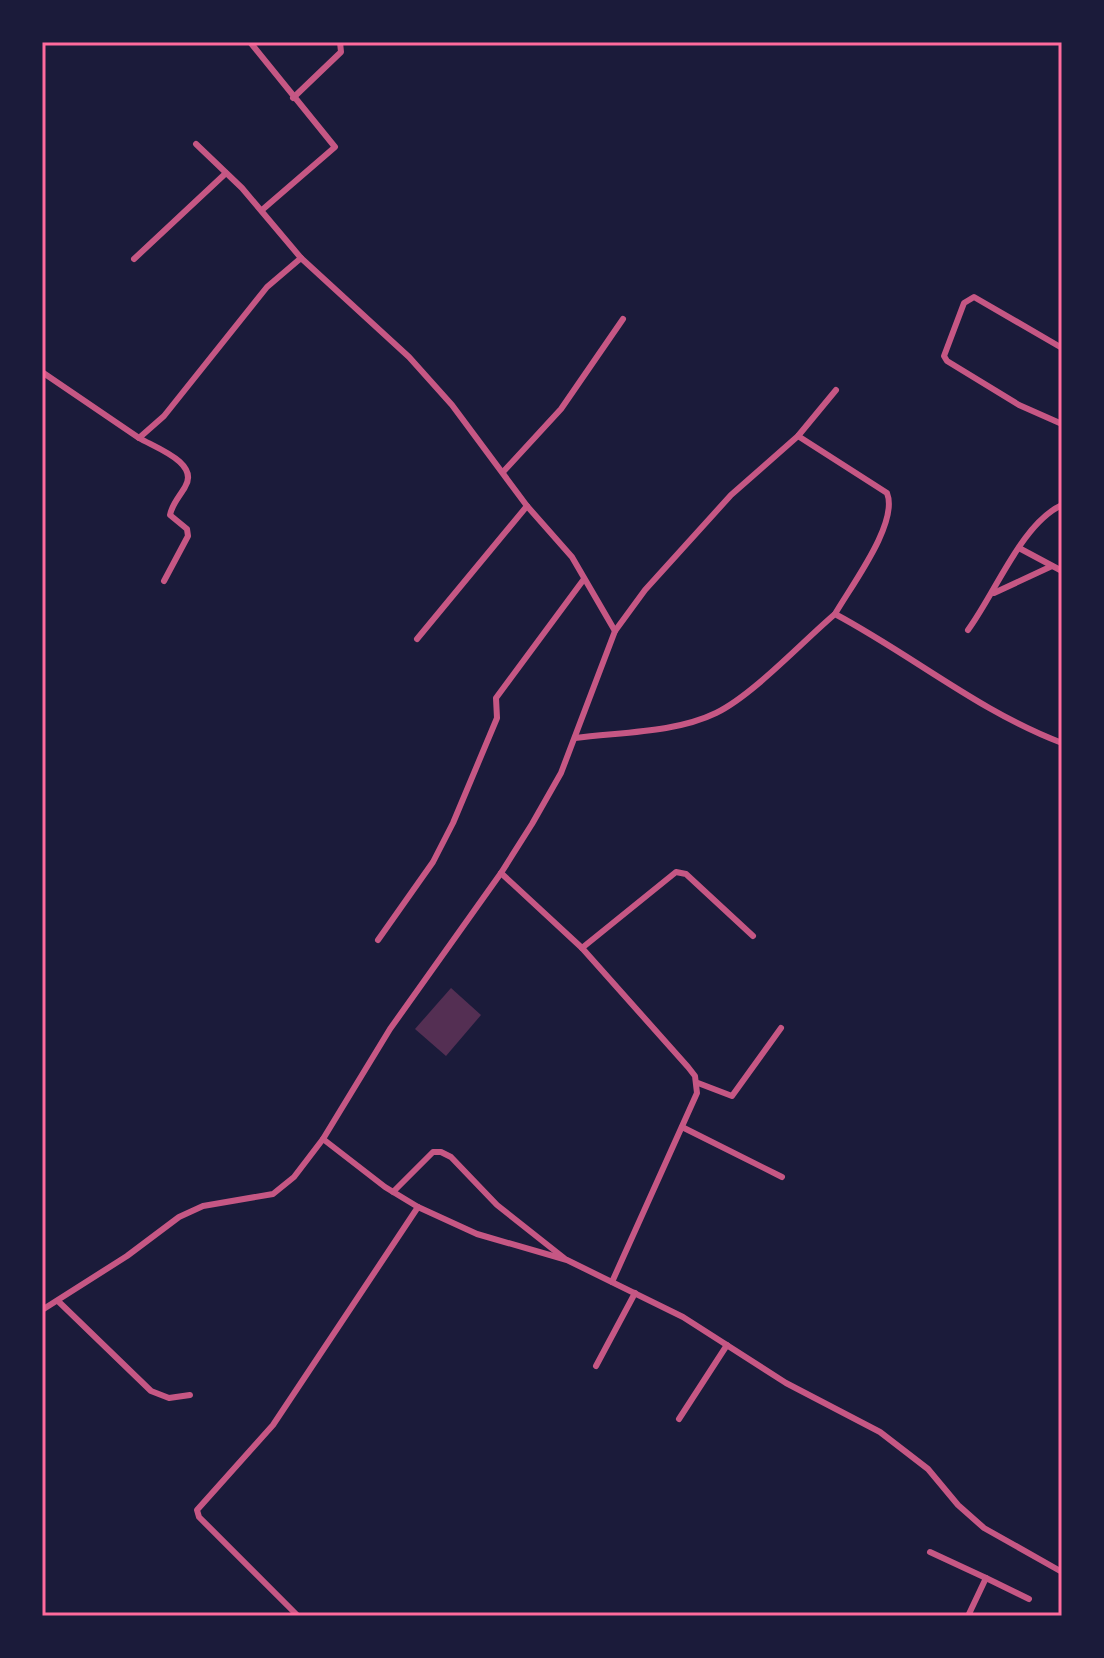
<svg xmlns="http://www.w3.org/2000/svg" width="1104" height="1658" font-family="'DM Sans',sans-serif">
	<style>
		.building { fill: #542f53 }
		.lines { fill: none; stroke-linecap: round; stroke-linejoin: round }
		.minor { stroke: #c65784; stroke-width: 6 }
		.neatline { fill: none; stroke: #ff6b9d; stroke-width: 3 }
	</style>
	<rect width="100%" height="100%" fill="#1b1b3a"/>
	<polygon class="building" points="451,988 481,1015 446,1056 415,1029"/>
	<g class="lines">
		<g class="minor">
			<polyline points="250,42 335,147 262,210"/>
			<polyline points="293,98 341,52 340,42"/>
			<polyline points="196,144 242,188 301,258"/>
			<polyline points="134,259 226,173"/>
			<polyline points="1062,348 974,297 964,303 944,356 947,361 1019,405 1062,424"/>
			<polyline points="42,372 139,438 164,416 267,287 301,258 409,357 452,405 527,506 572,557 615,631"/>
			<path d="M798 436 887 493C899 523 851 586 835 614"/>
			<path d="M139 438C156 448 200 463 185 487 180 496 172 504 170 515L187 529 188 536 164 581"/>
			<polyline points="503,472 561,409 623,319"/>
			<polyline points="1019,548 1062,571"/>
			<polyline points="994,593 1052,566"/>
			<path d="M968 630C996 592 1022 523 1062 505"/>
			<polyline points="417,639 527,506"/>
			<path d="M575 738C620 732 675 733 716 713 753 695 802 642 835 614 912 655 980 712 1062 743"/>
			<polyline points="501,873 582,948 688,1067 695,1076 697,1093 612,1282"/>
			<polyline points="378,940 433,862 453,823 497,718 496,698 584,579"/>
			<polyline points="582,948 676,872 686,874 753,936"/>
			<polyline points="698,1083 732,1096 781,1028"/>
			<polyline points="682,1127 782,1177"/>
			<polyline points="323,1139 385,1187 418,1207 477,1234 567,1260 683,1317 786,1383 880,1432 928,1469 958,1505 984,1528 1062,1572"/>
			<polyline points="393,1192 433,1152 441,1152 451,1157 497,1205 564,1258"/>
			<polyline points="58,1301 151,1391 169,1398 190,1395"/>
			<polyline points="42,1310 127,1256 179,1217 203,1206 273,1194 294,1177 323,1139 390,1029 501,873 532,824 561,773 615,631 645,590 731,495 798,436 836,390"/>
			<polyline points="596,1366 635,1293"/>
			<polyline points="679,1419 727,1345"/>
			<polyline points="930,1552 986,1578 968,1616"/>
			<polyline points="986,1578 1029,1599"/>
			<polyline points="298,1616 199,1517 197,1510 273,1425 418,1207"/>
			<polyline points="472,1616 476,1616"/>
		</g>
	</g>
	<rect width="1104" height="1658" fill="none" stroke="#1b1b3a" stroke-width="88"/>
	<rect x="44" y="44" width="1016" height="1570" class="neatline"/>
</svg>
